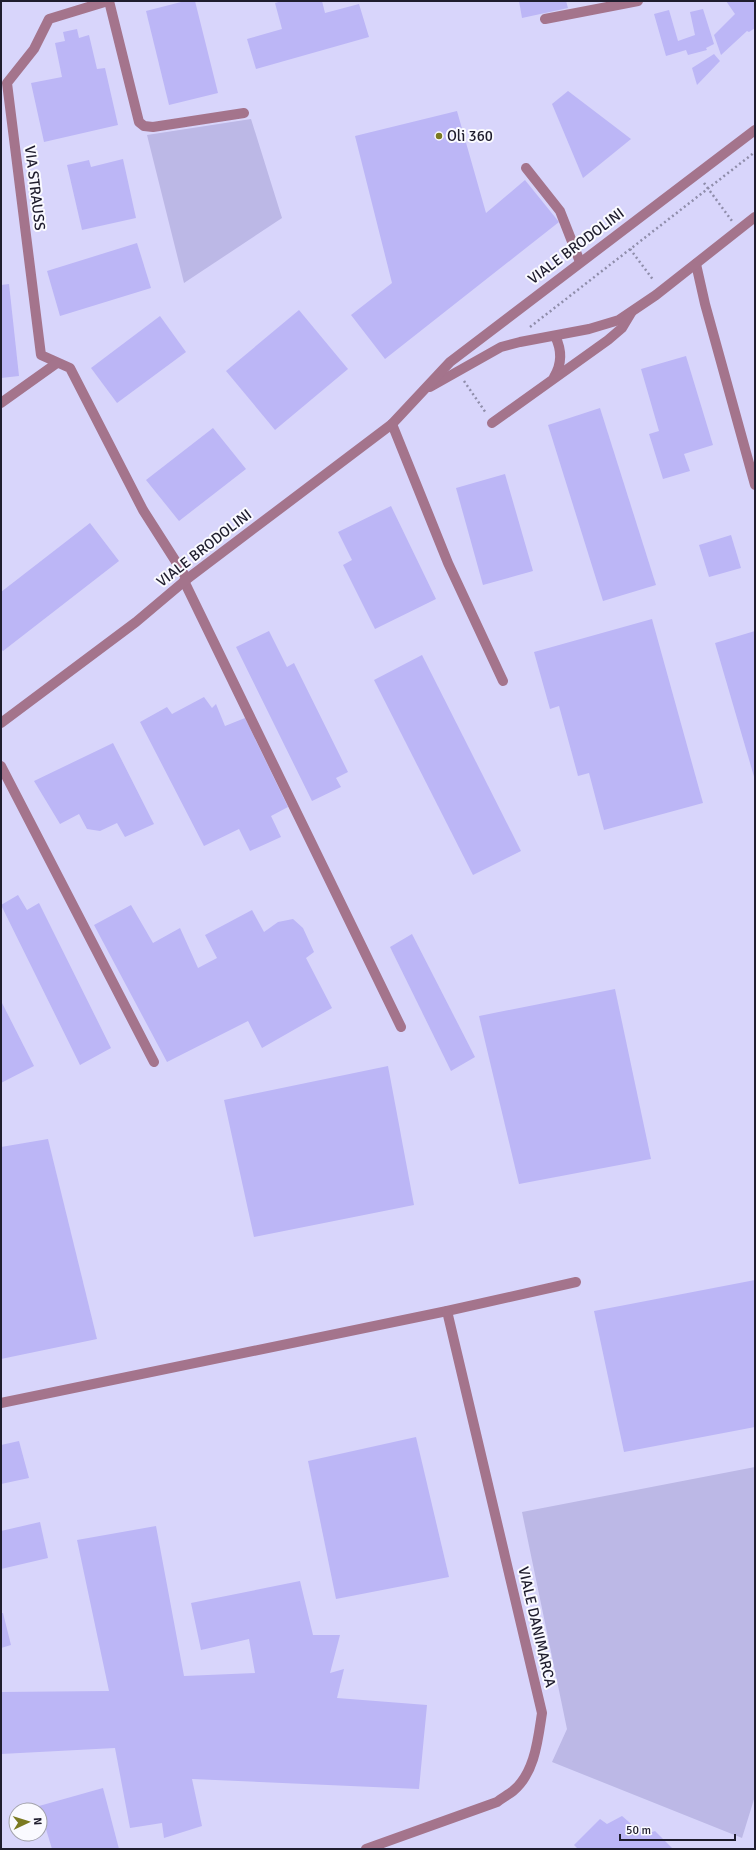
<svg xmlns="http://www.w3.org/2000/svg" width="756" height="1850" font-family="Signika,sans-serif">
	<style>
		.green { fill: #bcb8e6 }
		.building { fill: #bcb6f6 }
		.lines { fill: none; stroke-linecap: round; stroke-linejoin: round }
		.path { stroke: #8f8daa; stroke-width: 2.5; stroke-dasharray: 2 3; stroke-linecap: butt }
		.minor { stroke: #a4748c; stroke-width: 10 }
		.poi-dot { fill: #7b7a21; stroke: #fafaff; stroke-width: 1.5 }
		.labels { text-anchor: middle; stroke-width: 4; stroke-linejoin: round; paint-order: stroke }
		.poi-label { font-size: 15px; fill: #1f1d2e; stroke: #fafaff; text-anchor: start }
		.street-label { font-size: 15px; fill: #1f1d2e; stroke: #fafaff }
	</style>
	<rect width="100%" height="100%" fill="#d8d5fb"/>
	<g class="green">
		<polygon points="251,119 282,218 184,283 147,135"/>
		<polygon points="755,1467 755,1796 742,1838 552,1762 567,1729 522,1512"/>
	</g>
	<g class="building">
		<polygon points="185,1 195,1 218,93 169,105 146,11"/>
		<polygon points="282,1 322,1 325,13 359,4 369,37 256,69 247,39 282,29 275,3"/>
		<polygon points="519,1 566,1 568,8 522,18"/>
		<polygon points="726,1 755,1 755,28 749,32 747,31 721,55 714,35 735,14"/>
		<polygon points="703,9 714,44 706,48 707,50 688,55 686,50 666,56 654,14 669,10 678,41 695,35 690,12"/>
		<polygon points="77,29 79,38 89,35 97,69 105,68 118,125 44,142 31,83 62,77 55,43 65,41 63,32"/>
		<polygon points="714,54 720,61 697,85 692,68"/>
		<polygon points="568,91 631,139 583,178 552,104"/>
		<polygon points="457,111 486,213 525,180 559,222 385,359 351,315 392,283 355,136"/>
		<polygon points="123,159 136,218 82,230 67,165 89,160 91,167"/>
		<polygon points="137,243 151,288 60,316 47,271"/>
		<polygon points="9,284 19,376 1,378 1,285"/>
		<polygon points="299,310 348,369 275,430 226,371"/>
		<polygon points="160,316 186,352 117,403 91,368"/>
		<polygon points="686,356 713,445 684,454 690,471 663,479 649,434 659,431 641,369"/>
		<polygon points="600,408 656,585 603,601 548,425"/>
		<polygon points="213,428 246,469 179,521 146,480"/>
		<polygon points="505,474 533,571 483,585 456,488"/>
		<polygon points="391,506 436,599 375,629 343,565 352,560 338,532"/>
		<polygon points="90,523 119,561 3,651 1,649 1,592"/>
		<polygon points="731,535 741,568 709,577 699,545"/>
		<polygon points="652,619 703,803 604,830 589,773 578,776 559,706 550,709 534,652"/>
		<polygon points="269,631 287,667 294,663 348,772 336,778 341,787 312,801 236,647"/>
		<polygon points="755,631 755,780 715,643"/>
		<polygon points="422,655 521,851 473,875 374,680"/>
		<polygon points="204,697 212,708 216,704 225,726 245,718 288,807 271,816 281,837 250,851 239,829 204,846 140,722 167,707 172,714"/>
		<polygon points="113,743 154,824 125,837 117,823 100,831 87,829 79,814 60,824 34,781"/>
		<polygon points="18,895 27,910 39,903 111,1048 80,1065 1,905"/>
		<polygon points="131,905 153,943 180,928 198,968 217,958 205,935 252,910 264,932 278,922 293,919 303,928 314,952 306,958 332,1008 262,1048 248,1021 167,1062 94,925"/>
		<polygon points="412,934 475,1057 451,1071 390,947"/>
		<polygon points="615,989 651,1159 519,1184 479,1016"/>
		<polygon points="1,1001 34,1066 1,1083"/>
		<polygon points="388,1066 414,1205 254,1237 224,1100"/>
		<polygon points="48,1139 97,1339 1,1359 1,1147"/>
		<polygon points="755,1280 755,1427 624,1452 594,1311"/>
		<polygon points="416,1437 449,1577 336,1599 308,1461"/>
		<polygon points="19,1441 29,1478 1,1484 1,1445"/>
		<polygon points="40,1522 48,1558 1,1569 1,1531"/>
		<polygon points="156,1526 184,1676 255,1673 249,1639 201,1650 191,1603 300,1581 313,1635 340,1635 330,1673 344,1669 337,1698 427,1705 419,1789 192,1779 202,1826 164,1838 162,1823 130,1828 115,1748 1,1754 1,1692 109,1691 77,1540"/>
		<polygon points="1,1613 3,1613 11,1645 1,1648"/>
		<polygon points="103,1788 119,1849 52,1849 39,1806"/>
		<polygon points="622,1816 644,1835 655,1831 673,1849 578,1849 574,1845 600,1819 607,1824"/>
	</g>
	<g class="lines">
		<g class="path">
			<polyline points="704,183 732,221"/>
			<polyline points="630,249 654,281"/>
			<polyline points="530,327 755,152"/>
			<polyline points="464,381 486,413"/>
		</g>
		<g class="minor">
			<polyline points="108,1 49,19 34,49 7,83 41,355 70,368 143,510 187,579"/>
			<polyline points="109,1 139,122 144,126 153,127 244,113"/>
			<polyline points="545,19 638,1"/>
			<polyline points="526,168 560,211 580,262"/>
			<polyline points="696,264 705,304 755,485"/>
			<path d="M554 377C562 364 562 350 555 336"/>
			<polyline points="430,387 501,347 520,342 589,329 619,320 656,295 755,217"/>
			<polyline points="1,403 57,363"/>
			<polyline points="492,423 608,340 622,328 631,313"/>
			<polyline points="392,424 448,563 503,681"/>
			<polyline points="184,581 401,1027"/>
			<polyline points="1,723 136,622 187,579 392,424 450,362 755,130"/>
			<polyline points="1,766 154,1062"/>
			<polyline points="1,1403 447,1311 576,1282"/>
			<path d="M366 1849 497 1802C502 1798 508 1795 513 1791 535 1773 538 1739 542 1713L447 1311"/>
		</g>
	</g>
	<circle class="poi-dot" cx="439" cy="136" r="4"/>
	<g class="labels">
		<g class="poi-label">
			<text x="447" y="141">Oli 360</text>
		</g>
		<g class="street-label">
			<text transform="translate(35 188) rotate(83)" y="5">VIA STRAUSS</text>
			<text transform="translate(576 246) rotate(-37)" y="5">VIALE BRODOLINI</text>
			<text transform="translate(204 548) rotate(-38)" y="5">VIALE BRODOLINI</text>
			<text transform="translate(537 1627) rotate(77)" y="5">VIALE DANIMARCA</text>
		</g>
	</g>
	<rect width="756" height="1850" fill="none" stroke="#1f1d2e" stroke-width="4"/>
	<g transform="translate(28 1822) rotate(86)"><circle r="19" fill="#fafaff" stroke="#a2a2ab"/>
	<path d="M0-3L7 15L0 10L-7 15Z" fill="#7b7a21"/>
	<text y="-6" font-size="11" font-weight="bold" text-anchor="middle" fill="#1f1d2e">N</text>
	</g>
	<path d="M620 1834v6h115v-6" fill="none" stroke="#1f1d2e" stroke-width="2"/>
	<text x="626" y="1834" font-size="12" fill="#1f1d2e" stroke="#fafaff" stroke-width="3" paint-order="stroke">50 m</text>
</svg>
